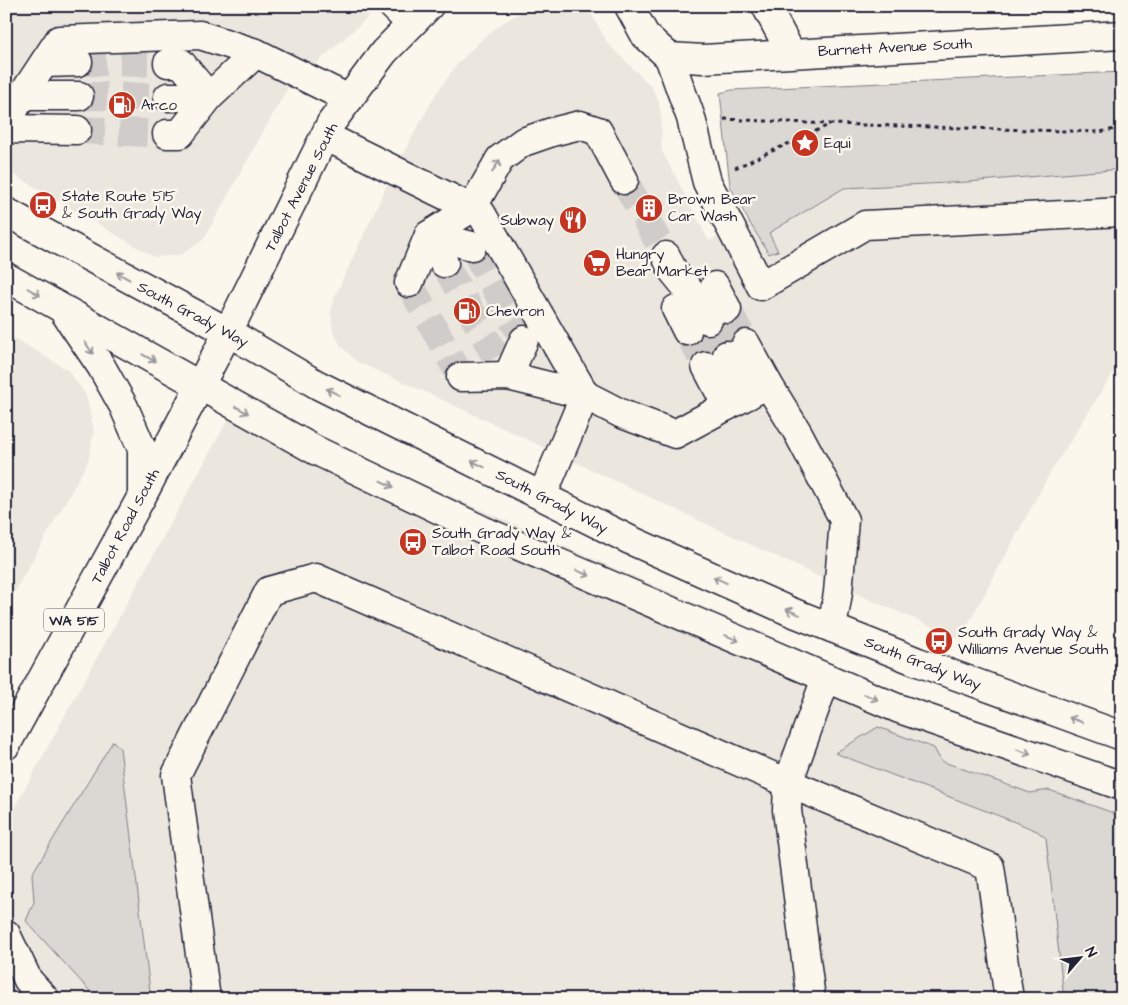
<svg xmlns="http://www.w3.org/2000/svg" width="1128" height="1005" font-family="'Architects Daughter',sans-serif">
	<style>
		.built { fill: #ebe7df }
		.green { fill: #dbd8d3; stroke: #7e7d87 }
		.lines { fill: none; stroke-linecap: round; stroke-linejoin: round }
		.minor-tunnel { stroke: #d0ccc9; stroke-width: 28; stroke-dasharray: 28 14; stroke-linecap: butt }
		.minor-casing { stroke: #22223b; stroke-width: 31 }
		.major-casing { stroke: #22223b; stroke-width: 31 }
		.path { stroke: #22223b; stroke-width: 3; stroke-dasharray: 4 4; stroke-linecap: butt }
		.minor { stroke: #fbf7ec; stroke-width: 28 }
		.major { stroke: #fbf7ec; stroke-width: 28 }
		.oneway { stroke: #99979c }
		.labels { text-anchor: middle; stroke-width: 5; stroke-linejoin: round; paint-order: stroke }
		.shield { fill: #fbf7ec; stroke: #636270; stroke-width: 1 }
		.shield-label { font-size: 14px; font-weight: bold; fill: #22223b }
		.street-label { font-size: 15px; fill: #22223b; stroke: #fbf7ec }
		.poi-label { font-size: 15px; fill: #22223b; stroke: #fbf7ec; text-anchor: start }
	</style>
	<rect width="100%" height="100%" fill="#fbf7ec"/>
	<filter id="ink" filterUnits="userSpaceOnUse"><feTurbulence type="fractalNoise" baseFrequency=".02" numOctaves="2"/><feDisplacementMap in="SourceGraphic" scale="10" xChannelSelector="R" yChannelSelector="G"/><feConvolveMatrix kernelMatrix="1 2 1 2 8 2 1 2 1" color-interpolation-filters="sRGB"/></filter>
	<g filter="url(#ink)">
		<g class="built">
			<polygon points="6,6 381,6 287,89 203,240 181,255 154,257 6,170"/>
			<polygon points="531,6 587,6 608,44 651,86 658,100 661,116 662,151 709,241 748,220 769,254 773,254 778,250 769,233 844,188 968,182 1122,169 1122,359 1050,473 960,639 841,587 432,395 357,362 341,346 333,331 332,322 331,314 335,296 394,170 416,130 437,92 459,62 481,40 504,22"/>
			<polygon points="6,333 68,370 86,395 94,432 88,462 6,607"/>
			<polygon points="237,403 1122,790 1122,999 6,999 6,823"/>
		</g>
		<g class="green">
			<polygon points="1122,72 1122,169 968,182 844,188 769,233 778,251 769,254 748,220 730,186 720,93 732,90"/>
			<polygon points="878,727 934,748 941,761 1030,793 1049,790 1119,815 1122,825 1122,983 1104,999 1064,999 1046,838 1037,831 1020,824 835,753"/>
			<polygon points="113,741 120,748 151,999 97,999 26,921 34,902 32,874"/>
		</g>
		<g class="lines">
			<g class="minor-tunnel">
				<polyline points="78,62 168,63"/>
				<polyline points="79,96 168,97"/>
				<polyline points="77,130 167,134"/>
				<polyline points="624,180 666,256"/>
				<polyline points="472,246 524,340"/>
				<polyline points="444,263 496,357"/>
				<polyline points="409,283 461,377"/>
				<polyline points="727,309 746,344"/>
				<polyline points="708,320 727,355"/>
				<polyline points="687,331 706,366"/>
			</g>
			<defs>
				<g id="minor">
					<polyline points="393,6 411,24"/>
					<polyline points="629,6 645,35 669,57 691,118 707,182 761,286 865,225 1122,212"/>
					<polyline points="766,6 791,53"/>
					<polyline points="669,57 703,59 1122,35"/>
					<polyline points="44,63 78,62"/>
					<polyline points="22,96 79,96"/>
					<polyline points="168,97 209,97 256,53"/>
					<polyline points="6,123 22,96 59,40 200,35 256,53 349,99"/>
					<polyline points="6,129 77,130"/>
					<polyline points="167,134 180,134 209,97 181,63 168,63"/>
					<polyline points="325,136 481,213 585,395"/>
					<polyline points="666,256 673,271 696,299 708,320"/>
					<polyline points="444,263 429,235 472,208 500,159 523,142 552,132 580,125 598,131 624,180"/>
					<polyline points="409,283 429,235 472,246"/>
					<polyline points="715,286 727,309"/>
					<polyline points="676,309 687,331"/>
					<polyline points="228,332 331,123 384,52 429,6"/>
					<polyline points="746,344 768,384"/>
					<polyline points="727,355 748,395"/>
					<polyline points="706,366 727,406"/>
					<polyline points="508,376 524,340"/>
					<polyline points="461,377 508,376 585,395"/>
					<polyline points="542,496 585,395 622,414 675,434 768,384 798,433 844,520 838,593 832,628"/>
					<polyline points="6,934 28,980 45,999"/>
					<polyline points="206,999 176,775 269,591 316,578 788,783 990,867 1009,999"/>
					<polyline points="811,999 787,810 788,783 826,678"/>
				</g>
				<g id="major">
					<polyline points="6,212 228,332 318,385 630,540 789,611 918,662 1122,736"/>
					<polyline points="6,277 315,450 482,530 897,708 1122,786"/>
					<polyline points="65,313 101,366 124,407 142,449 142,492"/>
					<polyline points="6,745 142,496 228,332"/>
				</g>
			</defs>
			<use href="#minor" class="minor-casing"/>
			<use href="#major" class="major-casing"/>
			<g class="path">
				<polyline points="724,119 830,124"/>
				<polyline points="735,168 831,124 1099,132 1122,128"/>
			</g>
			<use href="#minor" class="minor"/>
			<use href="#major" class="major"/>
		</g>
		<defs><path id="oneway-shaft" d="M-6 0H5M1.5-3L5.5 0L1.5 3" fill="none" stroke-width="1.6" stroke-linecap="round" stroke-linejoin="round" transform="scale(1.25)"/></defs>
		<g class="oneway">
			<use href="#oneway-shaft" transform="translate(496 166) rotate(-59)"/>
			<use href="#oneway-shaft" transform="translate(123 276) rotate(-151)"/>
			<use href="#oneway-shaft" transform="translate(34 292) rotate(30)"/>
			<use href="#oneway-shaft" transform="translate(89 348) rotate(56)"/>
			<use href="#oneway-shaft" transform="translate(149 358) rotate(29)"/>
			<use href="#oneway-shaft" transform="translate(333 392) rotate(-154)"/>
			<use href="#oneway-shaft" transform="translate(242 410) rotate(29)"/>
			<use href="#oneway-shaft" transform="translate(478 464) rotate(-154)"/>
			<use href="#oneway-shaft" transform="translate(387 484) rotate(26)"/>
			<use href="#oneway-shaft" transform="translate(583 573) rotate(23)"/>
			<use href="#oneway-shaft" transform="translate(720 580) rotate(-156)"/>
			<use href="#oneway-shaft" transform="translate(793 612) rotate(-158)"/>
			<use href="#oneway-shaft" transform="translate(732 638) rotate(23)"/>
			<use href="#oneway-shaft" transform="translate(871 697) rotate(23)"/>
			<use href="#oneway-shaft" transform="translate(1076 720) rotate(-161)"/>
			<use href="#oneway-shaft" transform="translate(1024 752) rotate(19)"/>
		</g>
	</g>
	<defs>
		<symbol id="fuel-disc" viewBox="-11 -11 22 22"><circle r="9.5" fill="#c8321e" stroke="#fbf7ec"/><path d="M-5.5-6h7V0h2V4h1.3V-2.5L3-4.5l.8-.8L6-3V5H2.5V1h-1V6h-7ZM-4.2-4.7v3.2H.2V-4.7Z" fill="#fff"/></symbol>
		<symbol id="sight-disc" viewBox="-11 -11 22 22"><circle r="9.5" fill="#c8321e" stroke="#fbf7ec"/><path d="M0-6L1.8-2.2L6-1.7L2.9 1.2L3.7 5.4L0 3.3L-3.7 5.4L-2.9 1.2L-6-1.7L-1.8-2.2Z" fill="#fff"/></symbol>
		<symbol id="bus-disc" viewBox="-11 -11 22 22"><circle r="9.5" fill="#c8321e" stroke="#fbf7ec"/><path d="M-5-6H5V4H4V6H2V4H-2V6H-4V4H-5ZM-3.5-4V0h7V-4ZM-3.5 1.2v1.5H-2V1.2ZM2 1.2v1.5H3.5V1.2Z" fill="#fff"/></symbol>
		<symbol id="building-disc" viewBox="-11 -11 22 22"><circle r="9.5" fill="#c8321e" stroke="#fbf7ec"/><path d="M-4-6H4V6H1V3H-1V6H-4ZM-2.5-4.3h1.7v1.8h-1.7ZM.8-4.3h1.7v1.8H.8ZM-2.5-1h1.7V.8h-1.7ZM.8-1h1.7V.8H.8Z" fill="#fff"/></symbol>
		<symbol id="restaurant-disc" viewBox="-11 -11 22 22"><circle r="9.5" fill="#c8321e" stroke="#fbf7ec"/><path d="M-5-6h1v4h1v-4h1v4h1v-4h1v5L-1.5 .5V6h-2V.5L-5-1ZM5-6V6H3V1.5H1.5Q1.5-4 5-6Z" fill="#fff"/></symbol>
		<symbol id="supermarket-disc" viewBox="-11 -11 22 22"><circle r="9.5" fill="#c8321e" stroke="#fbf7ec"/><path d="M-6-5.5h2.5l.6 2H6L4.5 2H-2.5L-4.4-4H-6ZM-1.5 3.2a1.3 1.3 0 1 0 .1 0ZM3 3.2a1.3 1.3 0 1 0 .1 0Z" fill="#fff"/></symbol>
	</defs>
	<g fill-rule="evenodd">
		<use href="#fuel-disc" x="106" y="89" width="32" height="32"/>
		<use href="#sight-disc" x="789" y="127" width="32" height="32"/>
		<use href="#bus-disc" x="27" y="189" width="32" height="32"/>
		<use href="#building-disc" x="633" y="192" width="32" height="32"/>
		<use href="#restaurant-disc" x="557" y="204" width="32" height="32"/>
		<use href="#supermarket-disc" x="581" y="247" width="32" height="32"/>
		<use href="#fuel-disc" x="451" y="295" width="32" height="32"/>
		<use href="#bus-disc" x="397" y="526" width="32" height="32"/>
		<use href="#bus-disc" x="923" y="625" width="32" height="32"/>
	</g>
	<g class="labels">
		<rect class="shield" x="44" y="608.5" width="60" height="23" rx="4"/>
		<g class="shield-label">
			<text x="74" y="625">WA 515</text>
		</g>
		<g class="street-label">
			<text transform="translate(895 47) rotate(-3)" y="5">Burnett Avenue South</text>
			<text transform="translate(301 187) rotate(-63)" y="5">Talbot Avenue South</text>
			<text transform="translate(193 314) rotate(28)" y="5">South Grady Way</text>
			<text transform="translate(552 501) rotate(27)" y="5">South Grady Way</text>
			<text transform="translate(125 526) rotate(-62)" y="5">Talbot Road South</text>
			<text transform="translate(923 663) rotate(21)" y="5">South Grady Way</text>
		</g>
		<g class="poi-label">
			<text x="141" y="110">Arco</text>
			<text x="824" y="148">Equi</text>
			<text x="62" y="201">State Route 515<tspan x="62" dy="17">&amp; South Grady Way</tspan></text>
			<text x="668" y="204">Brown Bear<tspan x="668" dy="17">Car Wash</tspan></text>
			<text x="554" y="225" text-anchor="end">Subway</text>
			<text x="616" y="259">Hungry<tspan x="616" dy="17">Bear Market</tspan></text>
			<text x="486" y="316">Chevron</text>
			<text x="432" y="538">South Grady Way &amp;<tspan x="432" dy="17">Talbot Road South</tspan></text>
			<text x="958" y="637">South Grady Way &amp;<tspan x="958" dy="17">Williams Avenue South</tspan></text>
		</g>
	</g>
	<rect width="1128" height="1005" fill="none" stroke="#fbf7ec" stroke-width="25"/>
	<rect x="12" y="12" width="1103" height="980" fill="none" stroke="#22223b" stroke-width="2" filter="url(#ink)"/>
	<g transform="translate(1080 958) rotate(62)" stroke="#fbf7ec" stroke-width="4" paint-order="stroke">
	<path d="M0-4L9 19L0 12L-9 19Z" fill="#22223b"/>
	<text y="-8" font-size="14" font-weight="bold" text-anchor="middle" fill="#22223b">N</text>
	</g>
</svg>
